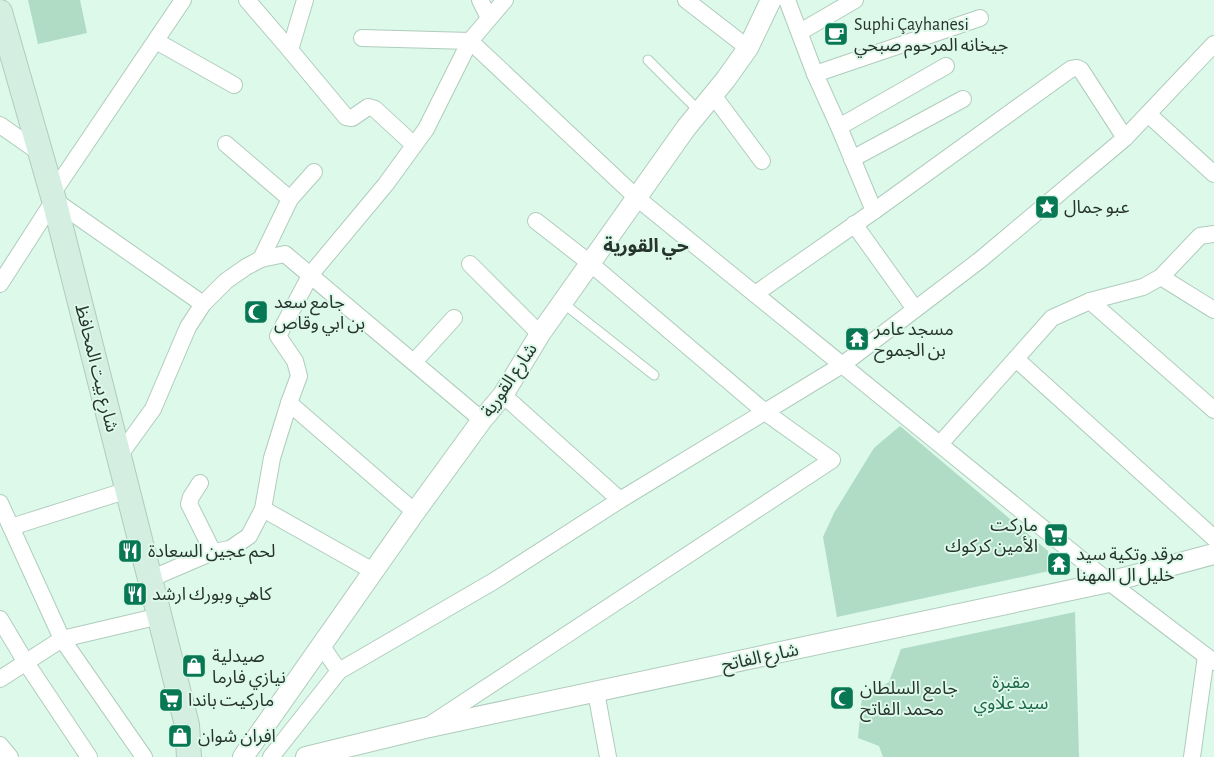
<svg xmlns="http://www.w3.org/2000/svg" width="1214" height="757" font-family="'Alegreya Sans','Noto Sans Arabic',sans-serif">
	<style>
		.green { fill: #b0dbc5 }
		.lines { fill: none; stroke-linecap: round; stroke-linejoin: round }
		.service-casing { stroke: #b0ccbd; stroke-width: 11 }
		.minor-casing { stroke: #b0ccbd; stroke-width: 18 }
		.tertiary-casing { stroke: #b0ccbd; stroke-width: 22 }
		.secondary-casing { stroke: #b0ccbd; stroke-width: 26 }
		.service { stroke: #fff; stroke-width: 9 }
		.minor { stroke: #fff; stroke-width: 16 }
		.tertiary { stroke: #fff; stroke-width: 20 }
		.secondary { stroke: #d4eee2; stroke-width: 24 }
		.labels { text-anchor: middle; stroke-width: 4; stroke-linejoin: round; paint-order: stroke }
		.poi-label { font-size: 18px; fill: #27332d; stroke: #dcf9ea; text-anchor: start }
		.street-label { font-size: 18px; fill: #27332d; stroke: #dcf9ea }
		.park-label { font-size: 18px; fill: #1d6649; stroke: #dcf9ea }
		.neighbourhood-label { font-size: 19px; font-weight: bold; fill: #27332d; stroke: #dcf9ea }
	</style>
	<rect width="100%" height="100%" fill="#dcf9ea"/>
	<g class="green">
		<polygon points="28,0 80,0 87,33 38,44"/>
		<polygon points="900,426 1048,551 1049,571 837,617 823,537 834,513 874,448"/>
		<polygon points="1075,612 1079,757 883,757 879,746 858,738 862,697 889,682 901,649"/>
	</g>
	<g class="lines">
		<defs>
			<g id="service">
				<polyline points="648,60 699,111"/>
				<polyline points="563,303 654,375"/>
			</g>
			<g id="minor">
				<polyline points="247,0 290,50 305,0"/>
				<polyline points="480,0 489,18"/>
				<polyline points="686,0 748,48"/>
				<polyline points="787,0 815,74 839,127 874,211"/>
				<polyline points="800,32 855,0"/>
				<polyline points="362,38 470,41 637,198 1109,582 1214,662"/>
				<polyline points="156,41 234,85"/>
				<polyline points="290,50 346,117 352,118 368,107 375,109 414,145"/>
				<polyline points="815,74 980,18"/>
				<polyline points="713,95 762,161"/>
				<polyline points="1148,114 1214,174"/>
				<polyline points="0,125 40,153"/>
				<polyline points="839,127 946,66"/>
				<polyline points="226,144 290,199"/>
				<polyline points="852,159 963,99"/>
				<polyline points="52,194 183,0"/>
				<polyline points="854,224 915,309"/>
				<polyline points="261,259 290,199 314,172"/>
				<polyline points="470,264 540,334"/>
				<polyline points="1161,277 1214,310"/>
				<polyline points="0,284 54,200 203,304"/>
				<polyline points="755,294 874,211 1071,69 1077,68 1081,70 1125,138"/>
				<polyline points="1090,301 1214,410"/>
				<polyline points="1016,359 1214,538"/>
				<polyline points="414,362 454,318"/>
				<polyline points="503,395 620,500"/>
				<polyline points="289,403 415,512"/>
				<polyline points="940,444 1052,318 1090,301 1143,287 1161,277 1200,236 1214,234"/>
				<polyline points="119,456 153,409 188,327 203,304 226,281 246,267 261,259 285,254 482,420"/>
				<polyline points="200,483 191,497 189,504 213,552"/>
				<polyline points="0,503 62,639 144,757"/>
				<polyline points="263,509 373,571"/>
				<polyline points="11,527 128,490"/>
				<polyline points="150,579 213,552 230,549 249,536 263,509 272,458 289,403 299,376 295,361 278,336 311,274 386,184 426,129 470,41 505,0"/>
				<polyline points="0,619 25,661 89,757"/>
				<polyline points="321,645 339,671"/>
				<polyline points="0,679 62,639 160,616"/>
				<polyline points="596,692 608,757"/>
				<polyline points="431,724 832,460 765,412 591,264 536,221"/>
				<polyline points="0,745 10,757"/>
				<polyline points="271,757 339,671 494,581 620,500 842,365 980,260 1125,138 1214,44"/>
				<polyline points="1192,757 1206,656"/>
			</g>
			<g id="tertiary">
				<polyline points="243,757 415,512 482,420 503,395 540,334 686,128 726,79 748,48 771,0"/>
				<polyline points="306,757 425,728 1109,582 1214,554"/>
			</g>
			<polyline id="secondary" points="0,12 54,200 187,725 189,757"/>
		</defs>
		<use href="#service" class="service-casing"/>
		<use href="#minor" class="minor-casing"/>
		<use href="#tertiary" class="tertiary-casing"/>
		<use href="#secondary" class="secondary-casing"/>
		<use href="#service" class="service"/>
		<use href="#minor" class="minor"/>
		<use href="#tertiary" class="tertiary"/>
		<use href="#secondary" class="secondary"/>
	</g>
	<defs>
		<symbol id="cafe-square" viewBox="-11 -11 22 22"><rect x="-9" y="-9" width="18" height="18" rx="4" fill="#077853" stroke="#dcf9ea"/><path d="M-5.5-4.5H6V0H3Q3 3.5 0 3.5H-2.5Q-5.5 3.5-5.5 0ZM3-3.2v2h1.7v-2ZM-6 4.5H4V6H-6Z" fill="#fff"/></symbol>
		<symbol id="sight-square" viewBox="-11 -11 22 22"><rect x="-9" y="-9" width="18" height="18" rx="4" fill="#077853" stroke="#dcf9ea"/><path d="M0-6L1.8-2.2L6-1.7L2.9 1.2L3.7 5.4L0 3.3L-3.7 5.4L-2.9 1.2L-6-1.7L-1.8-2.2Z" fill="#fff"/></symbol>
		<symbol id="mosque-square" viewBox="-11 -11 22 22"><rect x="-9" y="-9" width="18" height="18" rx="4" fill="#077853" stroke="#dcf9ea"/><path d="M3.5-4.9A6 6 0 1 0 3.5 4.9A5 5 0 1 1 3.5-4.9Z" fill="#fff"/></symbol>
		<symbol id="temple-square" viewBox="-11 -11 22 22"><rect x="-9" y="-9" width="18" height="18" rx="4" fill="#077853" stroke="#dcf9ea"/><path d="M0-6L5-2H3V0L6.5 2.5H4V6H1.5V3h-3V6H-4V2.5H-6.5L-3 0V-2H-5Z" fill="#fff"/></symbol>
		<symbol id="supermarket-square" viewBox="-11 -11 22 22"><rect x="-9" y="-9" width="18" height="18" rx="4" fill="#077853" stroke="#dcf9ea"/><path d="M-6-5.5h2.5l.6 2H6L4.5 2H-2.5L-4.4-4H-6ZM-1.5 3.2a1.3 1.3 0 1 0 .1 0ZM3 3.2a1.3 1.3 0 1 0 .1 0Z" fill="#fff"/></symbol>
		<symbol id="restaurant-square" viewBox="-11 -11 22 22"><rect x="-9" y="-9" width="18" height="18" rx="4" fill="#077853" stroke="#dcf9ea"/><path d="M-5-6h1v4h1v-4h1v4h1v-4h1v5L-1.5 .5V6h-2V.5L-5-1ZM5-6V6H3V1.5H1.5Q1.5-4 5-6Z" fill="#fff"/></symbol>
		<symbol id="shop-square" viewBox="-11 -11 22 22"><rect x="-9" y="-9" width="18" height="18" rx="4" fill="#077853" stroke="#dcf9ea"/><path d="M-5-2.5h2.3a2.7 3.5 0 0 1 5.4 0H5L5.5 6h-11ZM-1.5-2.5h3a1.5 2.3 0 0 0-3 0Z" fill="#fff"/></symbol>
	</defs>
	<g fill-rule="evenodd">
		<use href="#cafe-square" x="822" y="20" width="28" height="28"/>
		<use href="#sight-square" x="1033" y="193" width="28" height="28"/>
		<use href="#mosque-square" x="242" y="298" width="28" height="28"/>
		<use href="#temple-square" x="843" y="325" width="28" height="28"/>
		<use href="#supermarket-square" x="1042" y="521" width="28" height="28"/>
		<use href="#restaurant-square" x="116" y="537" width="28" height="28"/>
		<use href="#temple-square" x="1045" y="550" width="28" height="28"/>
		<use href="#restaurant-square" x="121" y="580" width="28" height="28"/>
		<use href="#shop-square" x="180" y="652" width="28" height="28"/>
		<use href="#mosque-square" x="828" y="684" width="28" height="28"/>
		<use href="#supermarket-square" x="157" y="686" width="28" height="28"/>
		<use href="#shop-square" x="166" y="722" width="28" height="28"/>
	</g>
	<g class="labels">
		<g class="poi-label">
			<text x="854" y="30">Suphi Çayhanesi<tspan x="854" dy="21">جيخانه المرحوم صبحي</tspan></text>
			<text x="1064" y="213">عبو جمال</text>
			<text x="274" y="308">جامع سعد<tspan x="274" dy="21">بن ابي وقاص</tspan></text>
			<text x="874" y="335">مسجد عامر<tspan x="874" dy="21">بن الجموح</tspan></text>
			<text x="1038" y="531" text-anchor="end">ماركت<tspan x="1038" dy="21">الأمين كركوك</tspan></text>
			<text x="148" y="557">لحم عجين السعادة</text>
			<text x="1076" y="560">مرقد وتكية سيد<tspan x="1076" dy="21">خليل ال المهنا</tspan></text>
			<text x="152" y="600">كاهي وبورك ارشد</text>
			<text x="212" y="662">صيدلية<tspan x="212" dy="21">نيازي فارما</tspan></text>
			<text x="860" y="694">جامع السلطان<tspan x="860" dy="21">محمد الفاتح</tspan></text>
			<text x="188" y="706">ماركيت باندا</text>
			<text x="198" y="742">افران شوان</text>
		</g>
		<g class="street-label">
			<text transform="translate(97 368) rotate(76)" y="6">شارع بيت المحافظ</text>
			<text transform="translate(509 380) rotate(-56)" y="6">شارع القورية</text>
			<text transform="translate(760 657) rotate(-12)" y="6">شارع الفاتح</text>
		</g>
		<g class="park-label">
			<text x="1011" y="688">مقبرة<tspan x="1011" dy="21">سيد علاوي</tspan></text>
		</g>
		<g class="neighbourhood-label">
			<text x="646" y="252">حي القورية</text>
		</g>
	</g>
</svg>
